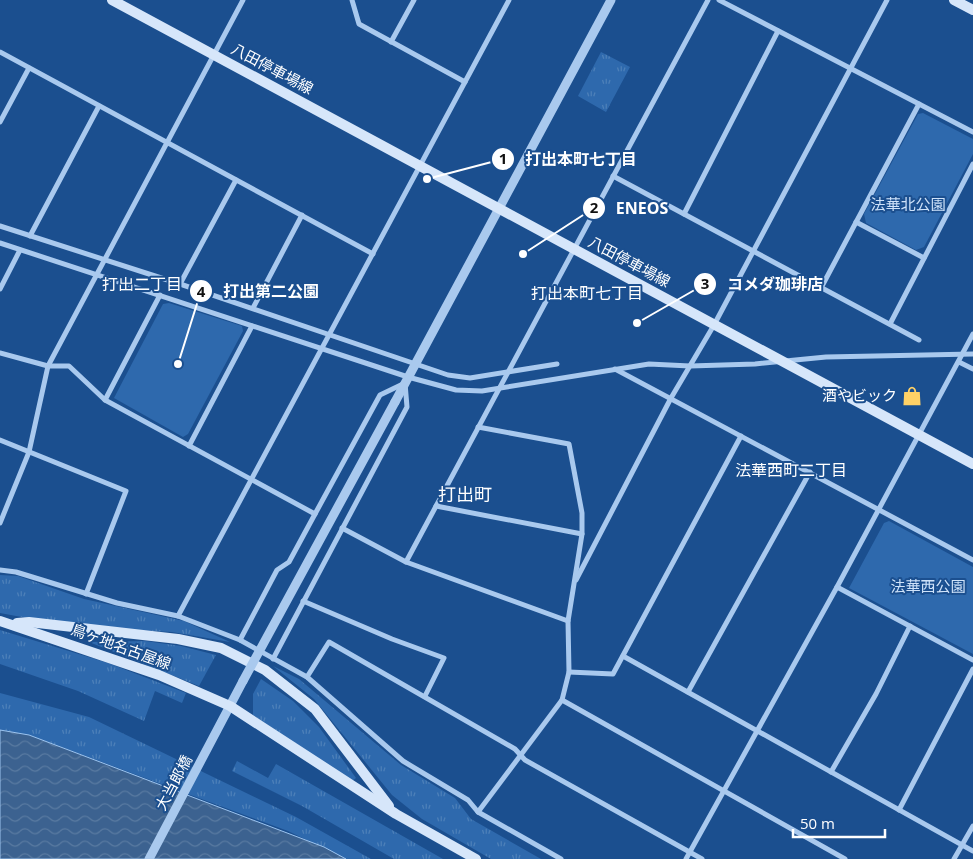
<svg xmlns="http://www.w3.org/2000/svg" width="973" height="859" font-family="'Open Sans','Noto Sans JP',sans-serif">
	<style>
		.grass { fill: url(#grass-tufts) }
		.park { fill: #2e69ad }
		.water { fill: url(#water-waves); stroke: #9cc4f0 }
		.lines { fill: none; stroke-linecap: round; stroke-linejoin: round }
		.minor { stroke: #a9c9ee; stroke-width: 5 }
		.tertiary { stroke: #a9c9ee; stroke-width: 9 }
		.secondary { stroke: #d6e6fa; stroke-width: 10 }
		.tertiary-bridge { stroke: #a9c9ee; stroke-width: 9 }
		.labels { text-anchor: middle; stroke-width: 4; stroke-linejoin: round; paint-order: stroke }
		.street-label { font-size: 15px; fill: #fff; stroke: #1b4f8f }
		.park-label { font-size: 15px; fill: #cfe3fa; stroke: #1b4f8f }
		.poi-label { font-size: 15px; fill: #fff; stroke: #1b4f8f; text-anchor: end }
		.neighbourhood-label { font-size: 16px; fill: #fff; stroke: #1b4f8f }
		.quarter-label { font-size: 18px; fill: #fff; stroke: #1b4f8f }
		.leader { fill: none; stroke: #fff; stroke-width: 2 }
		.callout-dot { fill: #fff; stroke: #1b4f8f; stroke-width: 2 }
		.mark-label { font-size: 15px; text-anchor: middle; font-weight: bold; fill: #111 }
		.callout-label { font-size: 16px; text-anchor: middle; font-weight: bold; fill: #fff; stroke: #1b4f8f; stroke-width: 4; stroke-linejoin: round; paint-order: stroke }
	</style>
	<defs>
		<pattern id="grass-tufts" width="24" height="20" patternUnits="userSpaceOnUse" patternTransform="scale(1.25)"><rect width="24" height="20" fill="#2e69ad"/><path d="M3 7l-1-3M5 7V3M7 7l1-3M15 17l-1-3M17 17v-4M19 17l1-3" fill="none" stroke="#4d80b9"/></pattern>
		<pattern id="water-waves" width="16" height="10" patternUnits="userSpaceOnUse" patternTransform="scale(1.25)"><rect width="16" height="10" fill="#3c6290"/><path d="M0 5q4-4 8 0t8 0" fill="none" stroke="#597aa1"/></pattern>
	</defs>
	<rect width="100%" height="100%" fill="#1b4f8f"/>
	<g class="grass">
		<polygon points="601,52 630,67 606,112 578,96"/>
		<polygon points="0,575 18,576 84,599 184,621 230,642 172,632 134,630 27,618 0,613"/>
		<polygon points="0,630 108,663 186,693 182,703 155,691 144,721 78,691 0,664"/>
		<polygon points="145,641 181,646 216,655 199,686 89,642"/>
		<polygon points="273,666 299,679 401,765 455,798 471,819 541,859 491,859 422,819 392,795 314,699"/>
		<polygon points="261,679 293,701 319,727 356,778 352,781 253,715 253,694"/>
		<polygon points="0,693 89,717 296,817 371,859 346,859 288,831 29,735 0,730"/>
		<polygon points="237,761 268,778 276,764 443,859 394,859 302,806 232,771"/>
	</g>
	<g class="park">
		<polygon points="923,113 973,139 973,154 924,247 916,250 866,223 864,214 918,114"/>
		<polygon points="169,303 242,326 243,331 188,434 183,437 114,398 163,304"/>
		<polygon points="889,521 973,567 973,654 849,588 884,523"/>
	</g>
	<polygon class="water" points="0,730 29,735 324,847 346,859 0,859"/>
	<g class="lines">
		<g class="minor">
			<polyline points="352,0 359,24 465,82"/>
			<polyline points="719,0 973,132"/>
			<polyline points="391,42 414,0"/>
			<polyline points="0,52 373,254"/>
			<polyline points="0,122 29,68"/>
			<polyline points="613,176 919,340"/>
			<polyline points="684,214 778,31"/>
			<polyline points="856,222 924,258"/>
			<polyline points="0,226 180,284 448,375 470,378 557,364"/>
			<polyline points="30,236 99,106"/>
			<polyline points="0,243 408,377 456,390 482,391 649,364 690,366 755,364 826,357 973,354"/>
			<polyline points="180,284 236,180"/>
			<polyline points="821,288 919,104"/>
			<polyline points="0,289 20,250"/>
			<polyline points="253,308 302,215"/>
			<polyline points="890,324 973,164"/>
			<polyline points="0,353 48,366 69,366 105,400 315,514 380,395 405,383 407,407 273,659"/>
			<polyline points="959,362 973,369"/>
			<polyline points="615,369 973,560"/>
			<polyline points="105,400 160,295"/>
			<polyline points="478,427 569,444 582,513 582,534 568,621 569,672 562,700 478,812"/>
			<polyline points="0,440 126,491 86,594"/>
			<polyline points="189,446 252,326"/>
			<polyline points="436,506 582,534"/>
			<polyline points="0,523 29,452 48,366 243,0"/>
			<polyline points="342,528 406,562 568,621"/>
			<polyline points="406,562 708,0"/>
			<polyline points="0,570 16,572 117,603 178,616 240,640 307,677 403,761 468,800 478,812 561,859"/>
			<polyline points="576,580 671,398 714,325 887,0"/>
			<polyline points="837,587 973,660"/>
			<polyline points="303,601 392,639 444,658 425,696"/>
			<polyline points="178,616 509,0"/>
			<polyline points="240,640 277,570 289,562 315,514"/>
			<polyline points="623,656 973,851"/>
			<polyline points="569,672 613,674 741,436"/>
			<polyline points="307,677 329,642 515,749 525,760 702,859"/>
			<polyline points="688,692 810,472"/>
			<polyline points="562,700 845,859"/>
			<polyline points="831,772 876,694 910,626"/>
			<polyline points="899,810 973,669"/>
			<polyline points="686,859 837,587 973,334"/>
			<polyline points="954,859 973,826"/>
		</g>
		<g class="tertiary">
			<polyline points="395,402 611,0"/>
			<polyline points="149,859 243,681"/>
		</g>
		<g class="secondary">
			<polyline points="112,0 973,464"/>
			<polyline points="954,0 973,10"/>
			<polyline points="0,621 159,675 230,706 396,814 476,859"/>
			<polyline points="17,623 29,622 178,639 221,648 265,670 315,709 389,806"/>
		</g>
		<polyline class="tertiary-bridge" points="243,681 395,402"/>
	</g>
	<defs>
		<symbol id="shop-bare" viewBox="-9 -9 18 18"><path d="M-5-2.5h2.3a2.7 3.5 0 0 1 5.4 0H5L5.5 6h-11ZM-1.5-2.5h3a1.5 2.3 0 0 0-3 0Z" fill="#ffd166" stroke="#1b4f8f" stroke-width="2.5" paint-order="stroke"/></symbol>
	</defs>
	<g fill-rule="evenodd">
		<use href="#shop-bare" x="898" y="382" width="28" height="28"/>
	</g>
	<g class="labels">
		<g class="street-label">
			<text transform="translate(272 69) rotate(28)" y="5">八田停車場線</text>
			<text transform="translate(629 262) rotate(28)" y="5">八田停車場線</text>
			<text transform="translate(121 647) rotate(20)" y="5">鳥ヶ地名古屋線</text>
			<text transform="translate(174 783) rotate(-62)" y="5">大当郎橋</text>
		</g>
		<g class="park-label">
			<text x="908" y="210">法華北公園</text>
			<text x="928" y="592">法華西公園</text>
		</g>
		<g class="poi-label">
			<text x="897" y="401">酒やビック</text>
		</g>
		<g class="neighbourhood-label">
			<text x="142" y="290">打出二丁目</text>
			<text x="587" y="299">打出本町七丁目</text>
			<text x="791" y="476">法華西町二丁目</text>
		</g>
		<g class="quarter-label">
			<text x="465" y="501">打出町</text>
		</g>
	</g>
	<path class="leader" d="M427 179L503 159M523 254L594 208M637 323L705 284M178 364L201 291"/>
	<g class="callout-dot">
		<circle cx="427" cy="179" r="5"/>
		<circle cx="523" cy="254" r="5"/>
		<circle cx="637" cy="323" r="5"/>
		<circle cx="178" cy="364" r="5"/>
		<circle cx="503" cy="159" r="12"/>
		<circle cx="594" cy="208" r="12"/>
		<circle cx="705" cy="284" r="12"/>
		<circle cx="201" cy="291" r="12"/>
	</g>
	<g class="mark-label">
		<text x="503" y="164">1</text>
		<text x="594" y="213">2</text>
		<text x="705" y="289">3</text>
		<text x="201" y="297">4</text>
	</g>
	<g class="callout-label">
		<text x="581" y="165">打出本町七丁目</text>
		<text x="642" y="214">ENEOS</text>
		<text x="775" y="290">コメダ珈琲店</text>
		<text x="271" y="297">打出第二公園</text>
	</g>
	<path d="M793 829v8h92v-8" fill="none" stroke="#ffffff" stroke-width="2.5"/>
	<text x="800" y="829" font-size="15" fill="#ffffff" stroke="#1b4f8f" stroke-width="4" paint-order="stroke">50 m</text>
</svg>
